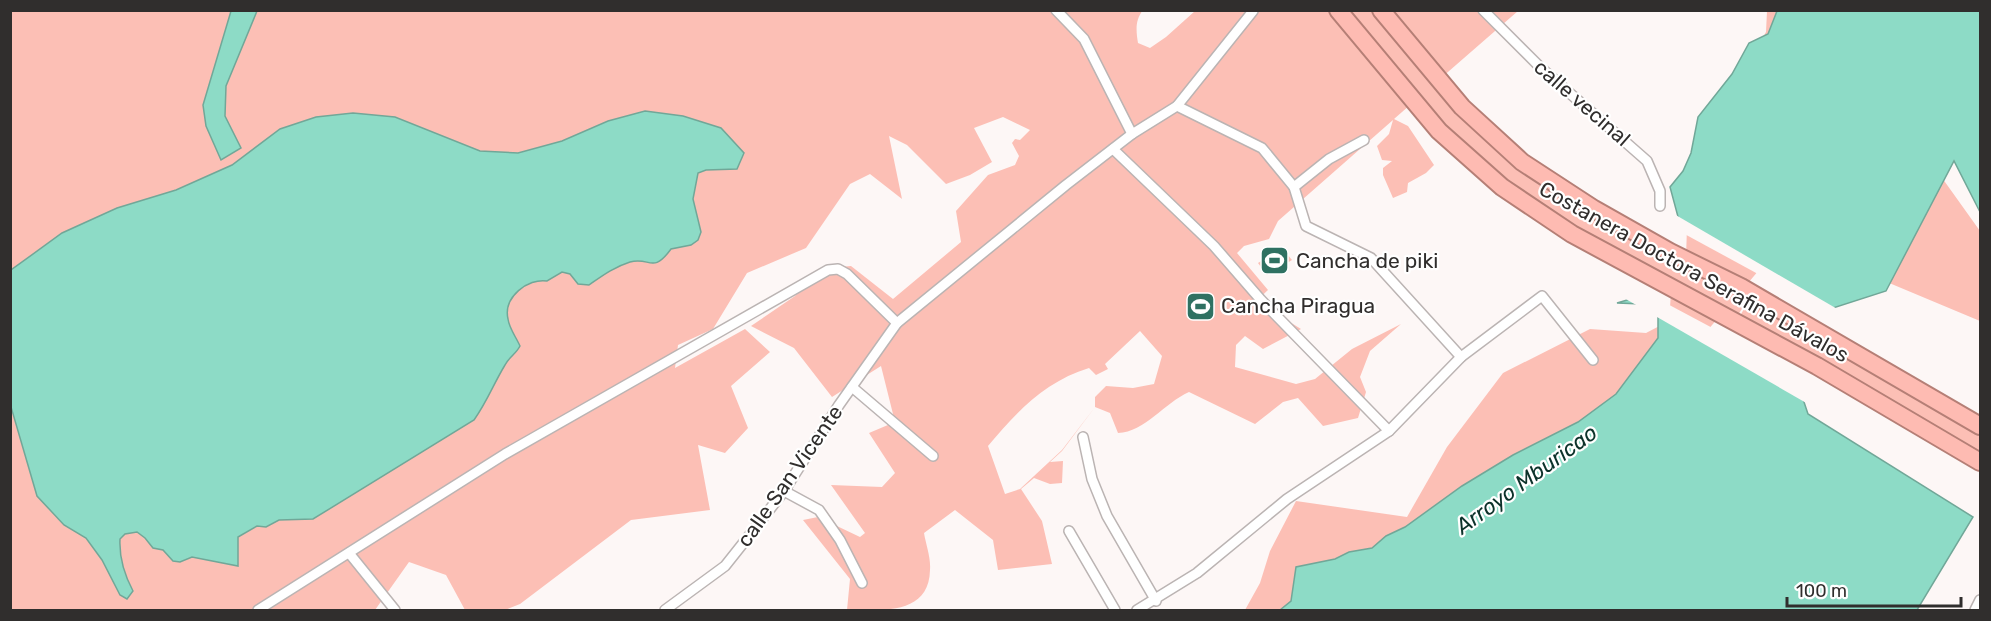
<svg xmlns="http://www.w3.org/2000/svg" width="1991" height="621" font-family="Rubik,sans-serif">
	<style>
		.green { fill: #fcbfb5; fill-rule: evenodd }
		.water { fill: #8ddbc6; stroke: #71a798; stroke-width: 1.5 }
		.pier { fill: #fdf7f6 }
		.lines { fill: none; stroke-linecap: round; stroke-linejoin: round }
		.minor-casing { stroke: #bbb4b3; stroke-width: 12 }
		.trunk-casing { stroke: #b57f76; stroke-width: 20 }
		.minor { stroke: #fff; stroke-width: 9 }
		.trunk { stroke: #febbb2; stroke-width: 16 }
		.labels { text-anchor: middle; stroke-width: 4.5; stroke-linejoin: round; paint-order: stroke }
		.street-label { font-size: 21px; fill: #302e2d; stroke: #fff }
		.poi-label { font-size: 21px; fill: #302e2d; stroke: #fff; text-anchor: start }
		.water-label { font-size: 22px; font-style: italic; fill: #0c322a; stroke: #fff }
	</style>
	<rect width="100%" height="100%" fill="#fdf7f6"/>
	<g class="green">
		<path d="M1143 10C1135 20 1136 31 1138 43L1150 48 1166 37 1195 11H1518L1433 85 1456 110 1686 258 1687 227 1727 99 1766 32 1767 11H1805L1840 35 1980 231V321L1882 280 1759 270 1738 295 1747 301 1736 318 1724 311 1701 338 1779 610H1245L1260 583 1270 551 1296 501 1407 517 1447 447 1503 373 1590 329 1646 333 1669 321 1671 293 1594 239 1513 187 1480 160 1418 98 1394 119 1408 126 1434 165 1426 173 1408 183 1407 192 1393 198 1383 175V168L1392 161 1382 160 1377 146 1389 134 1393 120 1278 221 1269 239 1244 246 1237 253 1268 290 1253 304 1272 311 1301 329 1263 349 1245 336 1236 345 1235 367 1296 384 1315 379 1352 349 1401 324 1370 351 1360 377 1366 392 1358 418 1323 426 1298 398 1283 402 1255 424 1189 392C1164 403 1145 432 1118 433L1110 413 1095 407 1062 451 1050 462 1063 461 1062 483 1050 484 1034 478 1021 489 1042 521 1052 564 998 570 993 540 955 510 924 533C926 545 931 558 930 570 929 616 880 610 847 610L850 579 803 520 818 517 860 537 865 533 831 485 882 487 895 473 869 433 895 422 881 366 832 397 794 348 751 326 795 296 818 269 851 266 893 299 961 242 956 211 988 175 1015 165 1019 156 1012 143 1015 139 1020 140 1030 130 1003 117 974 128 992 162 970 175 946 184 907 145 889 136 902 199 870 174 850 184 806 248 747 273 713 329 678 345 675 368 745 329 770 352 731 386 748 428 725 453 698 445 710 510 631 520 520 604 505 610H465L446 575 409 562 375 610H11L10 11ZM1140 331 1162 356 1154 384 1133 388 1106 386 1095 397V407L1062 450 1020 489 1005 494 988 446C1016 412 1046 381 1089 368L1096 375 1108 369 1105 364Z"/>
		<polygon points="1282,248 1292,260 1267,275 1258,263"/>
		<polygon points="1749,301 1980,430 1980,452 1738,319"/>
	</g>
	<g class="water">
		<polygon points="231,11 257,11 226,86 225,116 241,148 221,160 206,126 203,105"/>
		<polygon points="1777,11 1980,11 1980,212 1954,161 1886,291 1830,309 1681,228 1670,187 1683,171 1691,153 1698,117 1732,74 1749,43 1768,34"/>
		<path d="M645 111 683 116 721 128 744 153 737 169 706 170 698 173 693 199 701 232 698 240 691 245 671 249C652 275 650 256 630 262 614 267 602 276 589 285L578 284 570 274 562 272 547 281C528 278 503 297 508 319 509 328 516 337 520 346 516 354 509 357 505 365 494 383 487 402 474 420L313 519 279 520 266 527 257 526 238 537V566L192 557 180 562 173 561 163 550 153 548 145 538 137 532 125 534 120 539C119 558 124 574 133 591L127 599 120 595 102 560 86 538 64 525 37 496 11 407V270L62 233 117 208 176 190 232 165 280 129 316 117 353 113 395 117 480 151 518 153 562 141 608 121Z"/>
		<polygon points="1644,295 1795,375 1808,414 1973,517 1917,610 1280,610 1291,601 1296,567 1335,559 1349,552 1372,548 1386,536 1405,527 1462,486 1513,455 1578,422 1616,394 1658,338 1658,315 1642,304 1617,303"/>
	</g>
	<g class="pier">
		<polygon points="1674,214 1839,310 1828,312 1679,231"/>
		<polygon points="1645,292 1797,373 1808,404 1624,298"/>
	</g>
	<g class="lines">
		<defs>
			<g id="minor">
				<polyline points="1056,10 1084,39 1132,134"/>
				<polyline points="1483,10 1540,67 1647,161 1660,191 1660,206"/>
				<polyline points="1177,106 1262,148 1294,187 1306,226 1371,258 1461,357"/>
				<polyline points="1113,149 1214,246 1261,300 1389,431"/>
				<polyline points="1294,187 1329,159 1364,140"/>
				<polyline points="852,387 933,456"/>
				<polyline points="1083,437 1092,479 1107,516 1156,601"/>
				<polyline points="784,491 819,510 840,540 862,583"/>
				<polyline points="1069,531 1115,610"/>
				<polyline points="349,553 395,610"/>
				<polyline points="258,610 505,454 828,270 838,269 847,274 897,323"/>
				<polyline points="665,610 725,566 752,532 784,491 839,405 897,323 1066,185 1132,134 1177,106 1253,11"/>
				<polyline points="1137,610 1197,573 1287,499 1389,431 1461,357 1542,296 1593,360"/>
				<polyline points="1975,610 1980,600"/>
			</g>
			<g id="trunk">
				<polyline points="1338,10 1439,131 1502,187 1572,234 1817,366 1980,462"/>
				<polyline points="1381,10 1462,107 1522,162 1594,209 1670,252 1741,287 1980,426"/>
			</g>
		</defs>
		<use href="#minor" class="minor-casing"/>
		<use href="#trunk" class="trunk-casing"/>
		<use href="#minor" class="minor"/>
		<use href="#trunk" class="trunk"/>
	</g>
	<defs>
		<symbol id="stadium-square" viewBox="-11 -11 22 22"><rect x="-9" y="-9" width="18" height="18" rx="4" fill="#2f7162" stroke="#fff"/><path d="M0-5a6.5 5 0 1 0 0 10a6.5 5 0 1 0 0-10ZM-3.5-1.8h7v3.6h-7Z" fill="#fff"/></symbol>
	</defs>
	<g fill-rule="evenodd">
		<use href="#stadium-square" x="1258" y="244" width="33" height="33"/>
		<use href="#stadium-square" x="1184" y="290" width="33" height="33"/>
	</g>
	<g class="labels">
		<g class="street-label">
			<text transform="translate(1582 103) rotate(41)" y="7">calle vecinal</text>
			<text transform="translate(1694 272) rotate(29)" y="7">Costanera Doctora Serafina Dávalos</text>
			<text transform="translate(790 476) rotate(-55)" y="7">calle San Vicente</text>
		</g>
		<g class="poi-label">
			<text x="1296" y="268">Cancha de piki</text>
			<text x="1221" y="313">Cancha Piragua</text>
		</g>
		<g class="water-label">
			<text transform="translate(1526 479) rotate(-36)" y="8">Arroyo Mburicao</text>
		</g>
	</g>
	<rect width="1991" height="621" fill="none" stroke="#302e2d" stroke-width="24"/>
	<path d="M1787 597v9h174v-9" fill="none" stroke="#302e2d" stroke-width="3"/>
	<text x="1796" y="597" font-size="18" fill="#302e2d" stroke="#ffffff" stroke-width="4.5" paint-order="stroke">100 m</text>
</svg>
